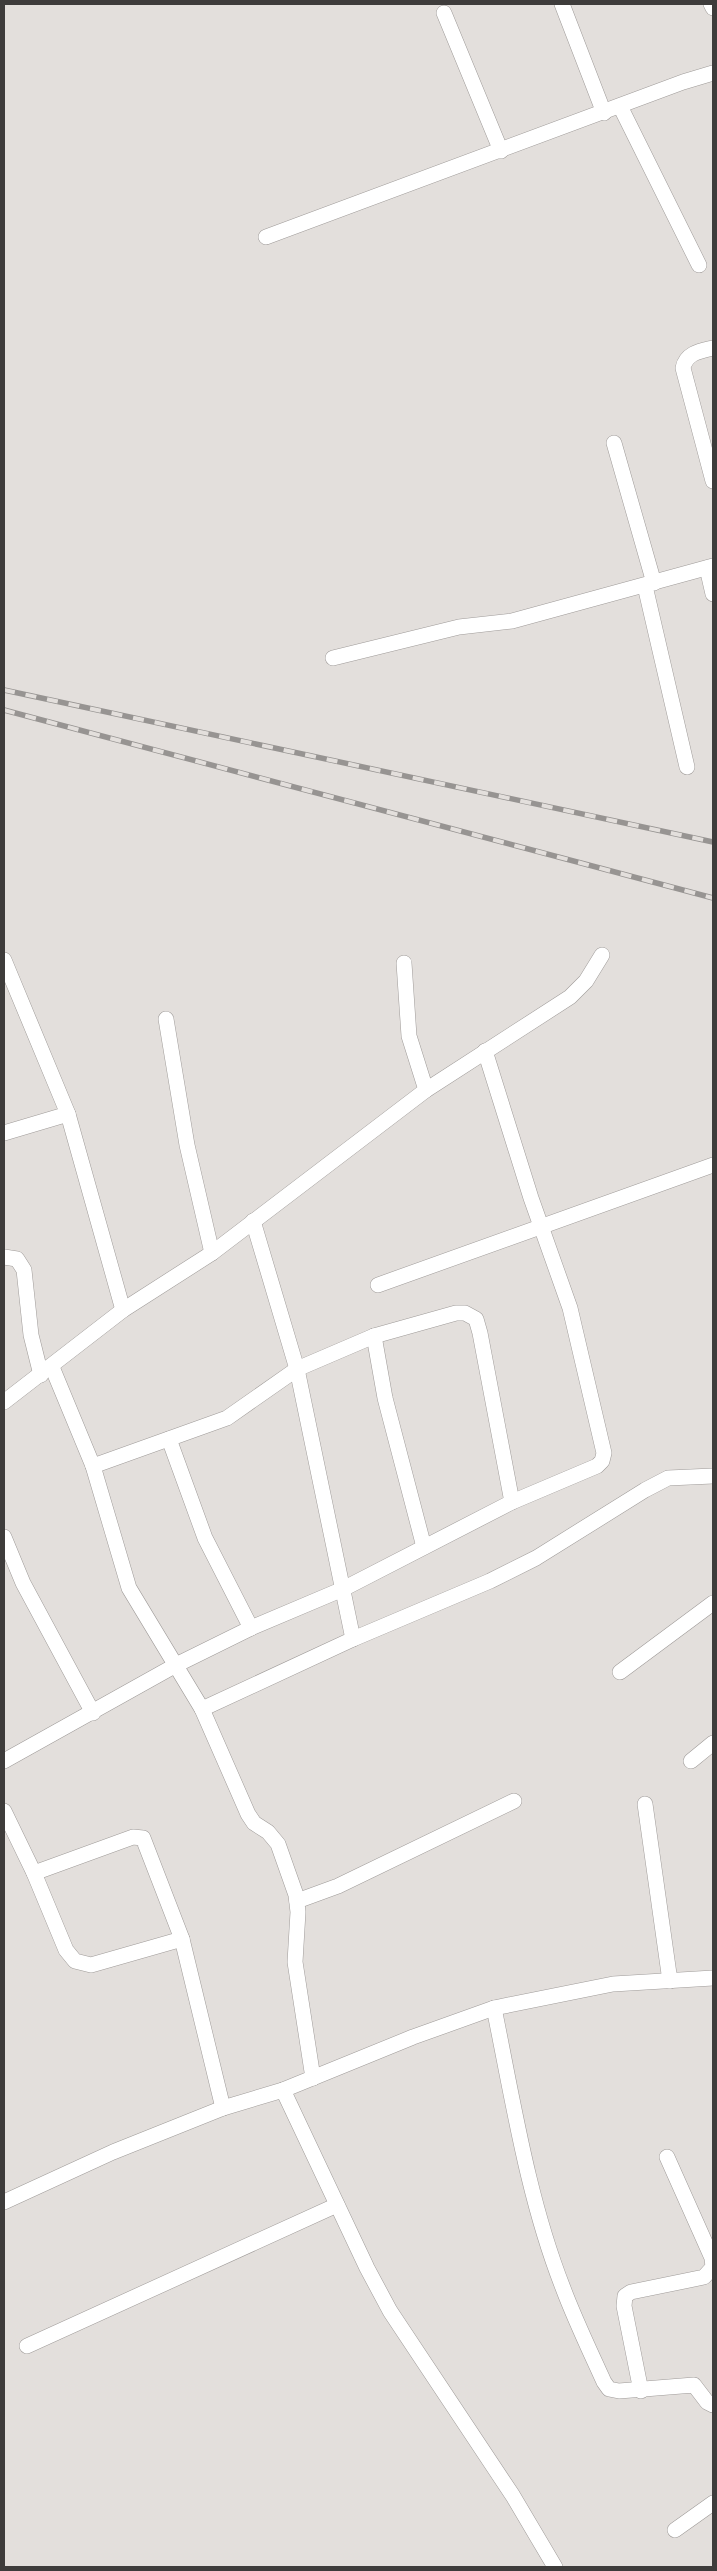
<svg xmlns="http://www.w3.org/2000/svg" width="717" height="2571" font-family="'PT Sans Narrow',sans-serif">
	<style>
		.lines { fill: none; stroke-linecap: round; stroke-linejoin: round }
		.street-casing { stroke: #9f9b99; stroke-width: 16 }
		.street { stroke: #fff; stroke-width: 15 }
		.rail-casing { stroke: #979492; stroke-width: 5.5 }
		.rail { stroke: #e3dfdc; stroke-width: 4; stroke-dasharray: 11; stroke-linecap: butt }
	</style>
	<rect width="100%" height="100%" fill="#e3dfdc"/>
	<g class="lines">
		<defs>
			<g id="street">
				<polyline points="562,4 604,113"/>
				<polyline points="711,4 713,8"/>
				<polyline points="444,13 501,151"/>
				<polyline points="620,106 699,265"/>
				<polyline points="266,237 683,82 713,73"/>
				<path d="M713 348C700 351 686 353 683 368L713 481"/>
				<polyline points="614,443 654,583"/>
				<polyline points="707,568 713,594"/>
				<polyline points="645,586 687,767"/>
				<polyline points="333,658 459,627 512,621 713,566"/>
				<polyline points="4,960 68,1114 123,1310"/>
				<polyline points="166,1019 187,1145 212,1253"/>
				<polyline points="426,1090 570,997 586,981 602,955"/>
				<polyline points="4,1133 68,1114"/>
				<polyline points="253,1221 297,1369 353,1639"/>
				<polyline points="4,1257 17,1259 24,1270 31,1335 41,1375"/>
				<polyline points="378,1285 713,1165"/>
				<polyline points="374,1336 385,1398 424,1547"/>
				<polyline points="52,1367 93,1466 129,1588 202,1709 248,1814 254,1823 268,1832 278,1844 296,1895 298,1912 295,1962 313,2078"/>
				<polyline points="4,1402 123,1310 212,1253 426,1090 409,1036 404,963"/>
				<polyline points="169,1439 205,1538 251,1628"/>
				<polyline points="93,1466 227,1418 297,1369 374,1336 456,1313 465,1313 476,1319 480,1333 512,1502"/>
				<polyline points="4,1537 23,1583 93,1713"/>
				<polyline points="620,1672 713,1603"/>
				<polyline points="202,1709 353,1639 490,1581 536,1558 645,1490 668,1478 713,1476"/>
				<polyline points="4,1761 176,1665 251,1628 343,1589 512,1502 597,1466 602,1461 604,1453 570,1308 531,1198 485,1051"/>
				<polyline points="691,1761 713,1743"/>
				<polyline points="645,1804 670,1981"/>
				<polyline points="4,1811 34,1873 66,1950 75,1961 91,1965 182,1939"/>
				<polyline points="34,1873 133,1837 143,1838 182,1939 223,2108"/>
				<polyline points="297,1901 338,1886 514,1801"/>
				<path d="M494 2008C513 2101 528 2199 563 2288 575 2320 590 2351 604 2382L609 2389 619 2391 694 2385 707 2402 713 2405"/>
				<polyline points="283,2090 367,2268 390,2311 513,2496 555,2567"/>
				<polyline points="4,2202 113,2152 223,2108 283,2090 413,2037 494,2008 613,1984 713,1978"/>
				<polyline points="27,2346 337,2205"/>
				<polyline points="641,2391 624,2306 625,2296 631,2292 704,2277 713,2267 712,2258 667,2157"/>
				<polyline points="675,2530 713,2503"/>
			</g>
		</defs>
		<use href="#street" class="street-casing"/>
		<use href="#street" class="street"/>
		<defs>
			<g id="rail">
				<polyline points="4,690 713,842"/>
				<polyline points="4,710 713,898"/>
			</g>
		</defs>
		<use href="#rail" class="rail-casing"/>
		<use href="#rail" class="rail"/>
	</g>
	<rect width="717" height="2571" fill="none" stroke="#3e3c3b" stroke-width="10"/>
</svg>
